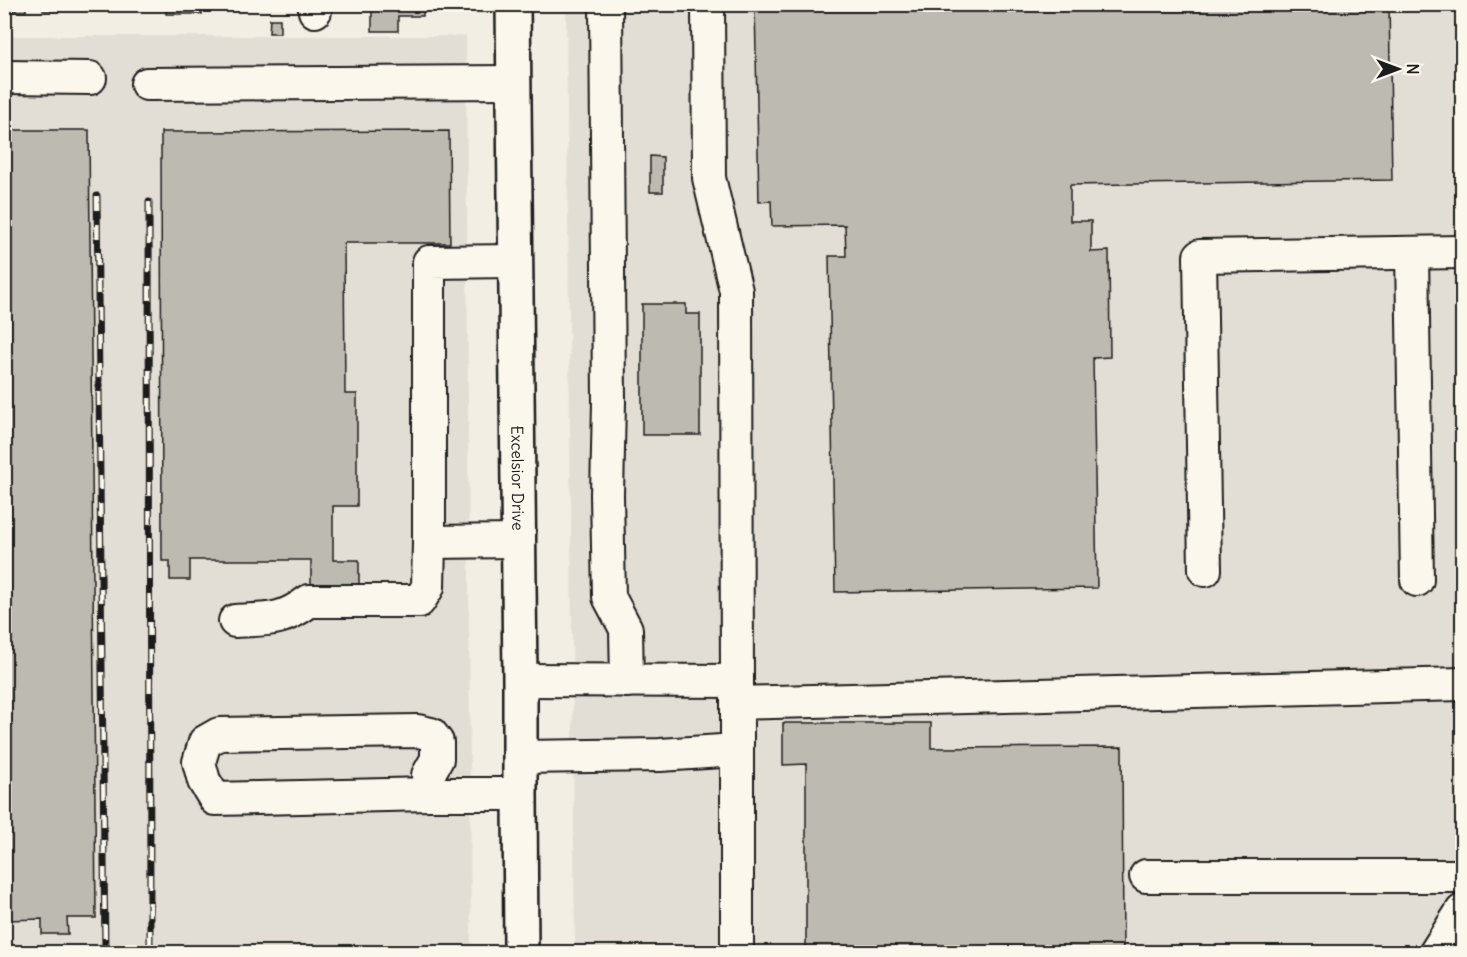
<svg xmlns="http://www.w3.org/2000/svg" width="1467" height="957" font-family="Delius,sans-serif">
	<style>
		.built { fill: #e2ded5 }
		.building { fill: #bdbab1; stroke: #1c1c1c; stroke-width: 1.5 }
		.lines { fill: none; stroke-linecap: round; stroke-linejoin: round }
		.minor-casing { stroke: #1c1c1c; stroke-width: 36 }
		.major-casing { stroke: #1c1c1c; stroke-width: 38 }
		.minor { stroke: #fbf7ec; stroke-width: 32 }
		.major { stroke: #fbf7ec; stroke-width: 33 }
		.rail-casing { stroke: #1c1c1c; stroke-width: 7 }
		.rail { stroke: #fbf7ec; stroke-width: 4.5; stroke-dasharray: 14; stroke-linecap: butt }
		.labels { text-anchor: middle; stroke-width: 6; stroke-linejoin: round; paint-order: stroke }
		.street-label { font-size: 16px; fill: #1c1c1c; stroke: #fbf7ec }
	</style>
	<rect width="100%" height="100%" fill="#f2eee4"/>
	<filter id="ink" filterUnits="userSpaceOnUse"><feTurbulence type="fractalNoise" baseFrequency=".0167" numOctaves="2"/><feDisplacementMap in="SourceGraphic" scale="12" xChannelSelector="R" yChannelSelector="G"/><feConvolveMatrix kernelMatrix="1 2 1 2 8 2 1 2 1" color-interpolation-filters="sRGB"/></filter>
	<g filter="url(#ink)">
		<g class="built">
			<polygon points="566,5 1462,5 1462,952 575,952"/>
			<polygon points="4,36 466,36 471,952 5,952"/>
		</g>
		<g class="building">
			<rect x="4" y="4" width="22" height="7"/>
			<polygon points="43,4 80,4 79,8 68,8 68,10 43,10"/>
			<rect x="166" y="4" width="36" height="10"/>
			<polygon points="378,4 423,4 423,16 398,16 398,31 372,31 372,7 378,7"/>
			<polygon points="755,4 1389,4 1392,180 1070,185 1070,221 1091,221 1091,252 1109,251 1110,357 1093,358 1097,588 835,592 829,256 846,256 845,225 772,226 771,201 759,202"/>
			<polygon points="270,19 280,19 280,33 269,33"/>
			<polygon points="4,130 89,130 96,918 67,918 68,934 42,934 42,919 4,920"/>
			<polygon points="449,131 450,243 344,243 345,394 357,394 357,506 333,506 333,560 359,560 359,585 311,585 311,560 190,560 190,580 170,580 170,561 162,561 161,132"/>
			<polygon points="650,156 663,157 663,192 650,192"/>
			<polygon points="642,304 686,304 686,314 700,314 700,435 642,435"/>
			<polygon points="783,723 931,723 931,748 1122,747 1123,952 806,952 806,764 783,765"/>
		</g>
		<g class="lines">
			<defs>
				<g id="minor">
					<polyline points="315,4 315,11"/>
					<polyline points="606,4 609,402 607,495 609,597 626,629 627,681"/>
					<polyline points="708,4 709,178 736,291 737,681"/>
					<polyline points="4,77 90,78"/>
					<polyline points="147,84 514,82"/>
					<polyline points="1412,253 1417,580"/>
					<polyline points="515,261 429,262 429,542 518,541"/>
					<polyline points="1205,570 1200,256 1462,252"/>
					<path d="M235 621C268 619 281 622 309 601H419L428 587 429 542"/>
					<polyline points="520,680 737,681 737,750 660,755 520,757"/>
					<polyline points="737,703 1462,684"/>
					<polyline points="429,794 428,775 437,759 437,742 431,734 418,731 219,734 205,742 199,762 204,781 215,799 429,794 520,794"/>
					<polyline points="1146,876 1462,876"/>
					<polyline points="737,952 737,750"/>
					<polyline points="1436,952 1462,911"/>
				</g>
				<g id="major">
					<path id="s1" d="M513 4 520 680V794L521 952"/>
				</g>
			</defs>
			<use href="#minor" class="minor-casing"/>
			<use href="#major" class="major-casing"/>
			<use href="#minor" class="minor"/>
			<use href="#major" class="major"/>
			<defs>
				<g id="rail">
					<polyline points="97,196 105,952"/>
					<polyline points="149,202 150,952"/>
				</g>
			</defs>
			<use href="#rail" class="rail-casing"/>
			<use href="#rail" class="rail"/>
		</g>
	</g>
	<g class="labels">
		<g class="street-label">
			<text dy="6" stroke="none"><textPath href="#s1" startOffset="474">Excelsior Drive</textPath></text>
		</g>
	</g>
	<rect width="1467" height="957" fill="none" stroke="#fbf7ec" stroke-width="24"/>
	<rect x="12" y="12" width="1443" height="933" fill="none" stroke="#1c1c1c" stroke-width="2" filter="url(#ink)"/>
	<g transform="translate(1398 69) rotate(90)" stroke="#fbf7ec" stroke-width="4.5" paint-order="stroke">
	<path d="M0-4.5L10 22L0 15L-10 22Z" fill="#1c1c1c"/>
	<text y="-9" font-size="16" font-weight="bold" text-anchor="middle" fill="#1c1c1c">N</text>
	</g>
</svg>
